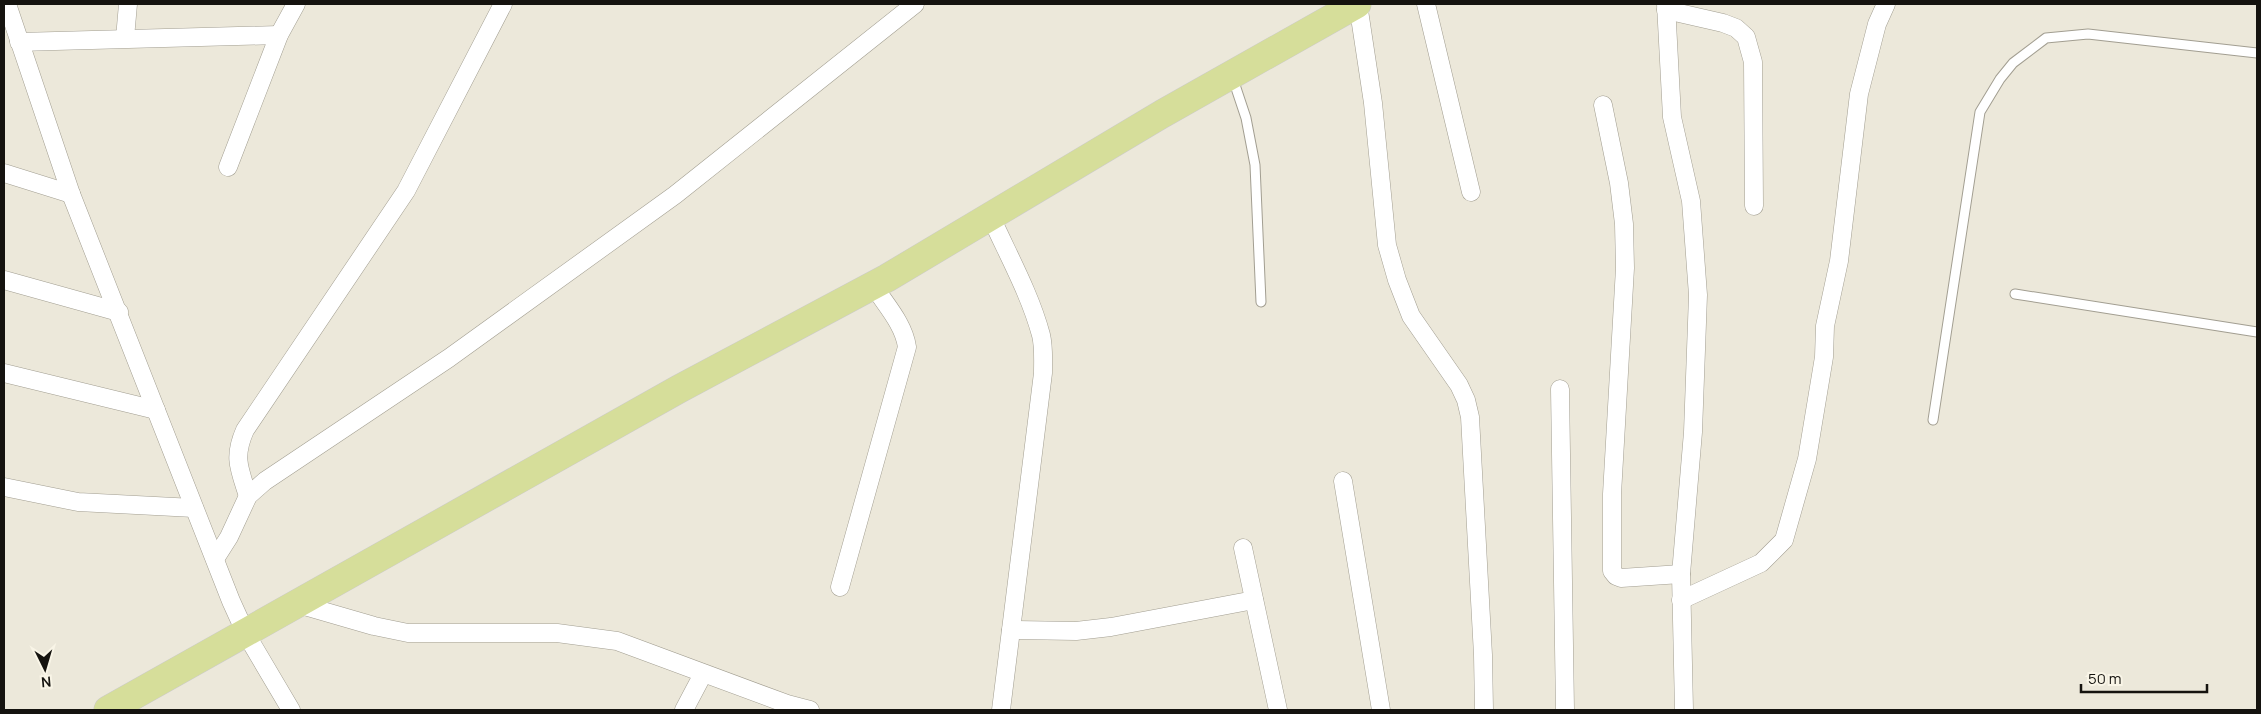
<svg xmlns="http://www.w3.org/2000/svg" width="2261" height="714" font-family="Manrope,sans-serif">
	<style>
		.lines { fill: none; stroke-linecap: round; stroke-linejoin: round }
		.service-casing { stroke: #a29e91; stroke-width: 11 }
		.minor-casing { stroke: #a29e91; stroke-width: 19 }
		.trunk-casing { stroke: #cccbca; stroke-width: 29 }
		.service { stroke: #fff; stroke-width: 9 }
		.minor { stroke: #fff; stroke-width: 18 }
		.trunk { stroke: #d6de9a; stroke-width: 28 }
	</style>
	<rect width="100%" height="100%" fill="#ece8da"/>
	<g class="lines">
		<defs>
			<g id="service">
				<polyline points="1233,79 1246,118 1255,165 1261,302"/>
				<polyline points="2015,294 2257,332"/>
				<polyline points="1933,420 1980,112 2000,79 2013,63 2046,38 2088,34 2257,53"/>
			</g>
			<g id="minor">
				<polyline points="7,4 71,194 231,601 246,634 291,710"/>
				<polyline points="1358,4 1373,103 1387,245 1397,280 1411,316 1459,385 1466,400 1470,417 1483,655 1484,710"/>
				<polyline points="1426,4 1471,192"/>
				<polyline points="1666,4 1672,117 1691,201 1698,295 1693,432 1681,574 1684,710"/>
				<polyline points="1666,10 1723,23 1736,28 1746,37 1753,62 1754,206"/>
				<polyline points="125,38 128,4"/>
				<polyline points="19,42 279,35"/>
				<polyline points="1603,105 1619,183 1624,224 1625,268 1612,494 1612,571 1616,576 1621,578 1681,574"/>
				<polyline points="228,167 279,35 296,4"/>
				<polyline points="4,173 71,194"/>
				<path d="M991 217C1008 255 1030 294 1041 335 1044 347 1043 361 1043 373L1001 710"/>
				<polyline points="4,280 119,312"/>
				<polyline points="4,373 156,410"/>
				<polyline points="1560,389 1565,710"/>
				<polyline points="1343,481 1381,710"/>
				<polyline points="4,487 78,502 194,508"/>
				<path d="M248 496C239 468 233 457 245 430L406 191 503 4"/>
				<polyline points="1243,548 1278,710"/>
				<polyline points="215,559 229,537 248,496 265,481 449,358 675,195 915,4"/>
				<path d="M840 587 907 347C904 324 885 304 873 285"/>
				<polyline points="1681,600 1761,563 1784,540 1807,459 1824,357 1825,326 1839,261 1859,94 1877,24 1886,4"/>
				<polyline points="298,604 374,626 408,633 557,633 617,641 787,704 810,710"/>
				<polyline points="1011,630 1076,631 1111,627 1254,600"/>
				<polyline points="684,710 703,674"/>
			</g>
			<polyline id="trunk" points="108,710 679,389 887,278 1162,114 1357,4"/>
		</defs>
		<use href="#service" class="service-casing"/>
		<use href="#minor" class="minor-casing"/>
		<use href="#trunk" class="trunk-casing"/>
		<use href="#service" class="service"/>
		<use href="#minor" class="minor"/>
		<use href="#trunk" class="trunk"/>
	</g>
	<rect width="2261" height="714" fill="none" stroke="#15130f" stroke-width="10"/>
	<g transform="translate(45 669) rotate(175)" stroke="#f9f5e7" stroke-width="4" paint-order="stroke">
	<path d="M0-4L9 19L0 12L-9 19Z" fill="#15130f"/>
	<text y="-8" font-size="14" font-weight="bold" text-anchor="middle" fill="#15130f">N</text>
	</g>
	<path d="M2081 684v8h126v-8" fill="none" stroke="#15130f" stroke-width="2.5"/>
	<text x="2088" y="684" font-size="15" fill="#15130f" stroke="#f9f5e7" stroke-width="4" paint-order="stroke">50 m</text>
</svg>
